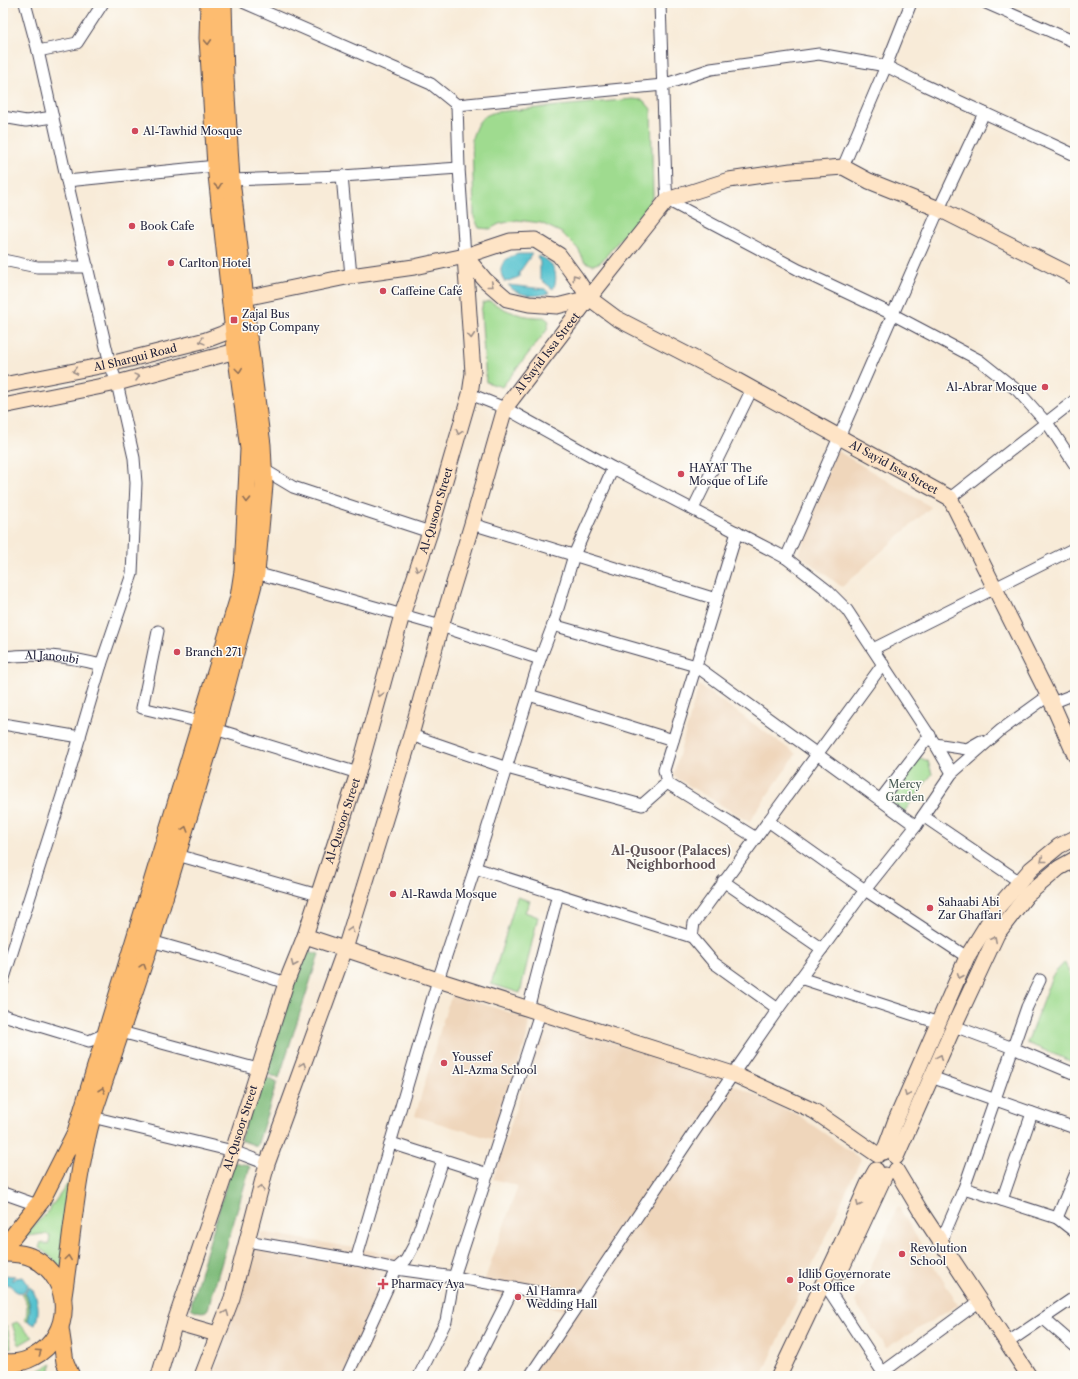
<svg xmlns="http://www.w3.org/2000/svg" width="1078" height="1379" font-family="'Libre Caslon Text',serif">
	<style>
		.built { fill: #efd6bb }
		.green { fill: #9fdb8f; stroke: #607e65 }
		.forest { fill: #7fbb7a; stroke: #506e5a }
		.water { fill: #56c2cf; stroke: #3c7285 }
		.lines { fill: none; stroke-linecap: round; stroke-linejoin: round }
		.street-casing { stroke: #424053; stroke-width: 13 }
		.secondary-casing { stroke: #424053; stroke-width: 17 }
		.primary-casing { stroke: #424053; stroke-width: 19 }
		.street { stroke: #fff; stroke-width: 11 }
		.secondary { stroke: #fee4c6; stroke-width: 15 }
		.primary { stroke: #fdbc70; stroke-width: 17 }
		.oneway { stroke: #906f56 }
		.oneway2 { stroke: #9b8d87 }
		.poi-dot { fill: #d1495b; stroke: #fdfcf7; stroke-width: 1.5 }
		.labels { text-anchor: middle; stroke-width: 3; stroke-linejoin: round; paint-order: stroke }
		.poi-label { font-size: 11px; fill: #22223b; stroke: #fdfcf7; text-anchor: start }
		.street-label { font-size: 11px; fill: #22223b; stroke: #fdfcf7 }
		.park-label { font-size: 11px; fill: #485a54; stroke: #fdfcf7 }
		.neighbourhood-label { font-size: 12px; font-weight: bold; fill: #5d5054; stroke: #fdfcf7 }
	</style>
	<rect width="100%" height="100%" fill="#fdfcf7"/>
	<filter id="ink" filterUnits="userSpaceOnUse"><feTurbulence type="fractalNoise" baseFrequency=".025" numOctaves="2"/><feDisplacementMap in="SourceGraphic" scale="8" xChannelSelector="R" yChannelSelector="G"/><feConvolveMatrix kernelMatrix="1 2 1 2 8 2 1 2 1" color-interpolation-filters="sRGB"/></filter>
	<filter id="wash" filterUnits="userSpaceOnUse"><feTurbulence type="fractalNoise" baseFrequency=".012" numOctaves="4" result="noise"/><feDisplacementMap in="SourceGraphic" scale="16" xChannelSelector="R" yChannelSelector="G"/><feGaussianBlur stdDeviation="0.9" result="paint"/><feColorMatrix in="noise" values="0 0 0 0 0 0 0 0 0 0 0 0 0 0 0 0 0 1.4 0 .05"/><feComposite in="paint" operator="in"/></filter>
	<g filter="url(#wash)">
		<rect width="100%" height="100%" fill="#f8ebd8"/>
		<g class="built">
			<polygon points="836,450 931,507 842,587 799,555"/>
			<polygon points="699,685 796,754 749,822 673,776"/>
			<polygon points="453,994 529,1019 527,1037 495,1140 415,1116 447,1007"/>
			<polygon points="545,1019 714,1076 798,1115 861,1159 762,1376 521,1376 562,1310 481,1290 518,1186 493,1179"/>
			<polygon points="898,1206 958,1305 886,1348 855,1302"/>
			<polygon points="261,1232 408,1257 356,1376 213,1376"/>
		</g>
		<g class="green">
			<path d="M633 99 643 100 651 109 653 196 646 208 601 262 593 265 585 262 578 249 562 233 541 223 517 220 499 224 490 229 479 228 474 217 472 138C477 123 480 116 496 112Z"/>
			<path d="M490 301C507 312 524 318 544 317L549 321 547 330 502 387 486 382 481 311 483 303Z"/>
			<polygon points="918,757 928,761 932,774 904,812 884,798"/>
			<polygon points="517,897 530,901 525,912 538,917 520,993 491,984"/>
			<polygon points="1065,962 1075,989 1075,1063 1027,1043 1052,976"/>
			<polygon points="69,1182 62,1268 52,1258 39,1248 41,1242 47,1244 49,1243 50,1235 43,1234 22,1237 46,1214"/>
			<path d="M22 1294H25C30 1303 31 1311 27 1321L25 1320C28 1310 28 1303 22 1294Z"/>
			<polygon points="17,1322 33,1337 19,1345 12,1324"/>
			<polygon points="3,1326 7,1326 11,1348 3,1348 5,1336 3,1336"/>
			<polygon points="52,1364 48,1376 28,1376"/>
		</g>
		<g class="forest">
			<polygon points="304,950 319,954 279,1078 262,1072"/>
			<polygon points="261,1076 277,1082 257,1146 240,1140"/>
			<path d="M233 1162 248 1165 250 1167 208 1309 206 1311C202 1313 195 1311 191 1308L192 1301Z"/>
		</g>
		<g class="water">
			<path d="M518 254H532L519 273V277L505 282C496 268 503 258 518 254Z"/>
			<path d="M537 256C553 259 560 275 553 289L540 279V262Z"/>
			<path d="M508 285 545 289 549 293C535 298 518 296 508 285Z"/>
			<path d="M3 1275 15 1276 12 1279V1281L15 1278 23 1277 28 1284C26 1295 15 1295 11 1285L3 1284Z"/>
			<path d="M29 1287 32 1289C39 1301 40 1312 35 1325L28 1321C31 1311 31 1302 25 1293Z"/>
		</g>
	</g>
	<g filter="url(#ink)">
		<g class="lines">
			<defs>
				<g id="street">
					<polyline points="245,3 431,84 457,105 459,168 465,256"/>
					<polyline points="660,3 666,185 667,200 799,270 892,314 979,360 1018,391 1050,427 1075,465"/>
					<polyline points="986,3 1075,42"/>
					<polyline points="38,51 77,43 103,3"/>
					<polyline points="457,105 663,85 711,69 819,54 886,66 924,85 1075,155"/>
					<polyline points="3,117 26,121 53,117"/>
					<polyline points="843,167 886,66 911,3"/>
					<polyline points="342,176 351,276"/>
					<polyline points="231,180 342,176 459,168"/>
					<polyline points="67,181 216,166"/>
					<polyline points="3,260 37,267 88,267"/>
					<polyline points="470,394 505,408 613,468 786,558 827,590 847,610 935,744 952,773"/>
					<polyline points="261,466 263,469 293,487 430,532"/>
					<polyline points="950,498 1075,400"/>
					<polyline points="693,509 752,389"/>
					<polyline points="472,524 716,599"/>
					<polyline points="737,532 664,770 667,783 756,838"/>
					<polyline points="786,558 939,209 984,113"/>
					<polyline points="256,573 441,626 540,659"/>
					<polyline points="553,625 696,666 916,826"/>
					<polyline points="158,631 142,708 201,722 215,729 358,773"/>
					<polyline points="873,649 1075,548"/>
					<path id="s1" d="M3 657C38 653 67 656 101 665"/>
					<polyline points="529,695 673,740"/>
					<polyline points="1052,703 1075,694"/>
					<polyline points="3,724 80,737"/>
					<polyline points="411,735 507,768 642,805 667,783"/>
					<polyline points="935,744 967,749 981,741"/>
					<polyline points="880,800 930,735"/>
					<polyline points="923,816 1020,882"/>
					<polyline points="768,821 865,890 967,957"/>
					<polyline points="177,855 318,895"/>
					<polyline points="475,868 692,937"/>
					<polyline points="723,881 822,949"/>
					<polyline points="151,941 214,959 286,983"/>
					<polyline points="800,978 939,1023"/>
					<polyline points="3,981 67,780 101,665 132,574 136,483 134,458 117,383 110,364 67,181 38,51 25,3"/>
					<polyline points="528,1009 558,894"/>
					<polyline points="778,1009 714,963 692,937 694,923 883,664"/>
					<polyline points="3,1015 89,1041 105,1034 121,1032 258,1069"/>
					<polyline points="954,1026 1013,1048 1075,1074"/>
					<polyline points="931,1077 1075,1128"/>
					<polyline points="92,1117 233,1151 267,1164"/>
					<polyline points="391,1143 488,1174"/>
					<polyline points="964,1188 1027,1007 1040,980"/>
					<polyline points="3,1193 37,1205"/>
					<polyline points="1002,1200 1032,1113"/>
					<polyline points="1057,1218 1075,1232"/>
					<polyline points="247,1241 356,1260 396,1269 454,1277 581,1300"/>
					<polyline points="941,1242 964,1188 1057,1218 1075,1175"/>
					<polyline points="356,1260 438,980 475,868 540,659 553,625 574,555 613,468"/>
					<polyline points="830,1292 885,1376"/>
					<polyline points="1044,1319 1075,1346"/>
					<polyline points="1007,1343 1075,1297"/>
					<polyline points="883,1372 980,1301"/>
					<polyline points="347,1376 396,1269 406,1260 414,1245 443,1160"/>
					<polyline points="419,1376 446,1321 454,1277 540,1013"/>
					<polyline points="469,1376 514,1287"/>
					<polyline points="530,1376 733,1074 778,1009 865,890 916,826 952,773 1001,730 1048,696"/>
				</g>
				<g id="secondary">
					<path id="s2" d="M589 298 616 318 736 380 950 498 1052 703 1075 755"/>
					<path id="s3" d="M3 385 110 364 206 340 222 334 234 327 241 304 245 298 351 276 414 267 465 256 510 241 535 240 559 255 576 278 589 298 557 306 529 304 507 299 485 280 465 256"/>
					<polyline points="3,406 117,383 236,351 243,342"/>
					<polyline points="305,936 438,980 733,1074 814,1111 878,1155"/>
					<polyline points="884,1152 895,1122 967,957 998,907 1031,869 1059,846 1075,838"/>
					<polyline points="896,1157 954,1026 997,934 1027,895 1059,868 1075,859"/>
					<polyline points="896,1170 921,1212 1029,1376"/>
					<polyline points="840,1272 885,1175"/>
					<polyline points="175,1322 217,1334"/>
					<path id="s4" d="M159 1376 175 1322 233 1151 286 983 305 936 358 773 402 615 430 532 470 394 473 373 465 256"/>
					<path id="s5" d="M202 1376 232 1298 267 1164 345 949 411 735 441 626 472 524 505 408 589 298 667 200 729 180 791 171 843 167 869 181 939 209 1075 277"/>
					<polyline points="779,1376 836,1256 868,1184 876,1170"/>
				</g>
				<g id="primary">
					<polyline points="3,1249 41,1201 76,1132 239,597 243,571 249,449 236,351 216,166 208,38 209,3"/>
					<path d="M3 1253C13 1253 24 1253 33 1258 74 1279 73 1336 33 1357 24 1362 13 1364 3 1362"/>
					<path d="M63 1296C72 1237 76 1176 92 1117L151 941 215 729 256 573 264 485 262 445 248 336 245 298 231 180 225 78 223 3"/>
					<polyline points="60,1328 65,1362 71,1376"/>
				</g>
			</defs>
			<use href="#street" class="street-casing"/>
			<use href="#secondary" class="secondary-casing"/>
			<use href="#primary" class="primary-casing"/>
			<use href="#street" class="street"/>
			<use href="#secondary" class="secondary"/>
			<use href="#primary" class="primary"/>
		</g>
		<defs><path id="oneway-chevron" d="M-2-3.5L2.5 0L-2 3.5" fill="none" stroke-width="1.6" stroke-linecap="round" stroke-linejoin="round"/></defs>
		<g class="oneway">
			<use href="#oneway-chevron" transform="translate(208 42) rotate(87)"/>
			<use href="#oneway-chevron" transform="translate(218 186) rotate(84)"/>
			<use href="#oneway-chevron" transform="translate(239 370) rotate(83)"/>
			<use href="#oneway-chevron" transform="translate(247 500) rotate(92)"/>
			<use href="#oneway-chevron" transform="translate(185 829) rotate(-73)"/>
			<use href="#oneway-chevron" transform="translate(143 966) rotate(-72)"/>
			<use href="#oneway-chevron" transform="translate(102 1090) rotate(-71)"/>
			<use href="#oneway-chevron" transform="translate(68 1258) rotate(-82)"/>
			<use href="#oneway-chevron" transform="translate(39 1352) rotate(-34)"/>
		</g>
		<g class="oneway2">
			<use href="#oneway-chevron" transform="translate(575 277) rotate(-125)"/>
			<use href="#oneway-chevron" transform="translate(491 285) rotate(39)"/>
			<use href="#oneway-chevron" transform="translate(471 336) rotate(86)"/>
			<use href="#oneway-chevron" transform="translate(202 341) rotate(165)"/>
			<use href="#oneway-chevron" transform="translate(75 371) rotate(169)"/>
			<use href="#oneway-chevron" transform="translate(137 377) rotate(-15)"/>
			<use href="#oneway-chevron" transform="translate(459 432) rotate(106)"/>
			<use href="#oneway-chevron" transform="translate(418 569) rotate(108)"/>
			<use href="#oneway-chevron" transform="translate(380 694) rotate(106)"/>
			<use href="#oneway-chevron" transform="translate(1043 860) rotate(141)"/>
			<use href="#oneway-chevron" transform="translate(351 930) rotate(-73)"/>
			<use href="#oneway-chevron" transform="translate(994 939) rotate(-63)"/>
			<use href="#oneway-chevron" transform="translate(294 964) rotate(113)"/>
			<use href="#oneway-chevron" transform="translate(960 976) rotate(113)"/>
			<use href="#oneway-chevron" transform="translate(940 1057) rotate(-66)"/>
			<use href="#oneway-chevron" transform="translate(303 1065) rotate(-70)"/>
			<use href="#oneway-chevron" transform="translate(907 1094) rotate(114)"/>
			<use href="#oneway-chevron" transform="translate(261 1188) rotate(-75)"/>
			<use href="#oneway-chevron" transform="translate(859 1204) rotate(114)"/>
			<use href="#oneway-chevron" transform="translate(226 1313) rotate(-68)"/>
		</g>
	</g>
	<g class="poi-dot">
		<circle cx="135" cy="131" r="4"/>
		<circle cx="132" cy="226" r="4"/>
		<circle cx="171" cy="263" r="4"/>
		<circle cx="383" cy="291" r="4"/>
		<rect x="230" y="316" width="8" height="8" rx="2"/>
		<circle cx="1045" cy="387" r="4"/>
		<circle cx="681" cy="474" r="4"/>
		<circle cx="177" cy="652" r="4"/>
		<circle cx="393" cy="894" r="4"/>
		<circle cx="930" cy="908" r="4"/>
		<circle cx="444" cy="1063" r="4"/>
		<circle cx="902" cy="1254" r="4"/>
		<circle cx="790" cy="1280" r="4"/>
		<path d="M381 1278h4v4h4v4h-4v4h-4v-4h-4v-4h4z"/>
		<circle cx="518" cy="1297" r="4"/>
	</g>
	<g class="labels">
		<g class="poi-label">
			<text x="143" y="135">Al-Tawhid Mosque</text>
			<text x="140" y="230">Book Cafe</text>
			<text x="179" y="267">Carlton Hotel</text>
			<text x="391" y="295">Caffeine Café</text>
			<text x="242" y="318">Zajal Bus<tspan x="242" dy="13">Stop Company</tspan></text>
			<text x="1037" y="391" text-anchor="end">Al-Abrar Mosque</text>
			<text x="689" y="472">HAYAT The<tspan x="689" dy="13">Mosque of Life</tspan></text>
			<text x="185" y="656">Branch 271</text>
			<text x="401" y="898">Al-Rawda Mosque</text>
			<text x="938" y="906">Sahaabi Abi<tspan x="938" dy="13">Zar Ghaffari</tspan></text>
			<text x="452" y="1061">Youssef<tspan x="452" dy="13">Al-Azma School</tspan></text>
			<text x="910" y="1252">Revolution<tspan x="910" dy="13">School</tspan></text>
			<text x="798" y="1278">Idlib Governorate<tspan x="798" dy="13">Post Office</tspan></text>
			<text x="391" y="1288">Pharmacy Aya</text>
			<text x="526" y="1295">Al Hamra<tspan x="526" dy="13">Wedding Hall</tspan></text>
		</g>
		<g class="street-label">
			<text dy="4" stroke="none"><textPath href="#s5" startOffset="1084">Al Sayid Issa Street</textPath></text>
			<text dy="4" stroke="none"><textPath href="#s3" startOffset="135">Al Sharqui Road</textPath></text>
			<text dy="4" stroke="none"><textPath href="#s2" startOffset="349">Al Sayid Issa Street</textPath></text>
			<text dy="4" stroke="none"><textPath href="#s4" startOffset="909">Al-Qusoor Street</textPath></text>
			<text dy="4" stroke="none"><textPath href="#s1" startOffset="49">Al Janoubi</textPath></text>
			<text dy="4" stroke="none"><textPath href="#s4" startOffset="585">Al-Qusoor Street</textPath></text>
			<text dy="4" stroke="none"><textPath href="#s4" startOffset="261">Al-Qusoor Street</textPath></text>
		</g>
		<g class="park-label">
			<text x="905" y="788">Mercy<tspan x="905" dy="13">Garden</tspan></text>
		</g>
		<g class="neighbourhood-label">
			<text x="671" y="855">Al-Qusoor (Palaces)<tspan x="671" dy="14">Neighborhood</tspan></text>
		</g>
	</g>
	<rect width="1078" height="1379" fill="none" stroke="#fdfcf7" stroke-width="16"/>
</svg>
